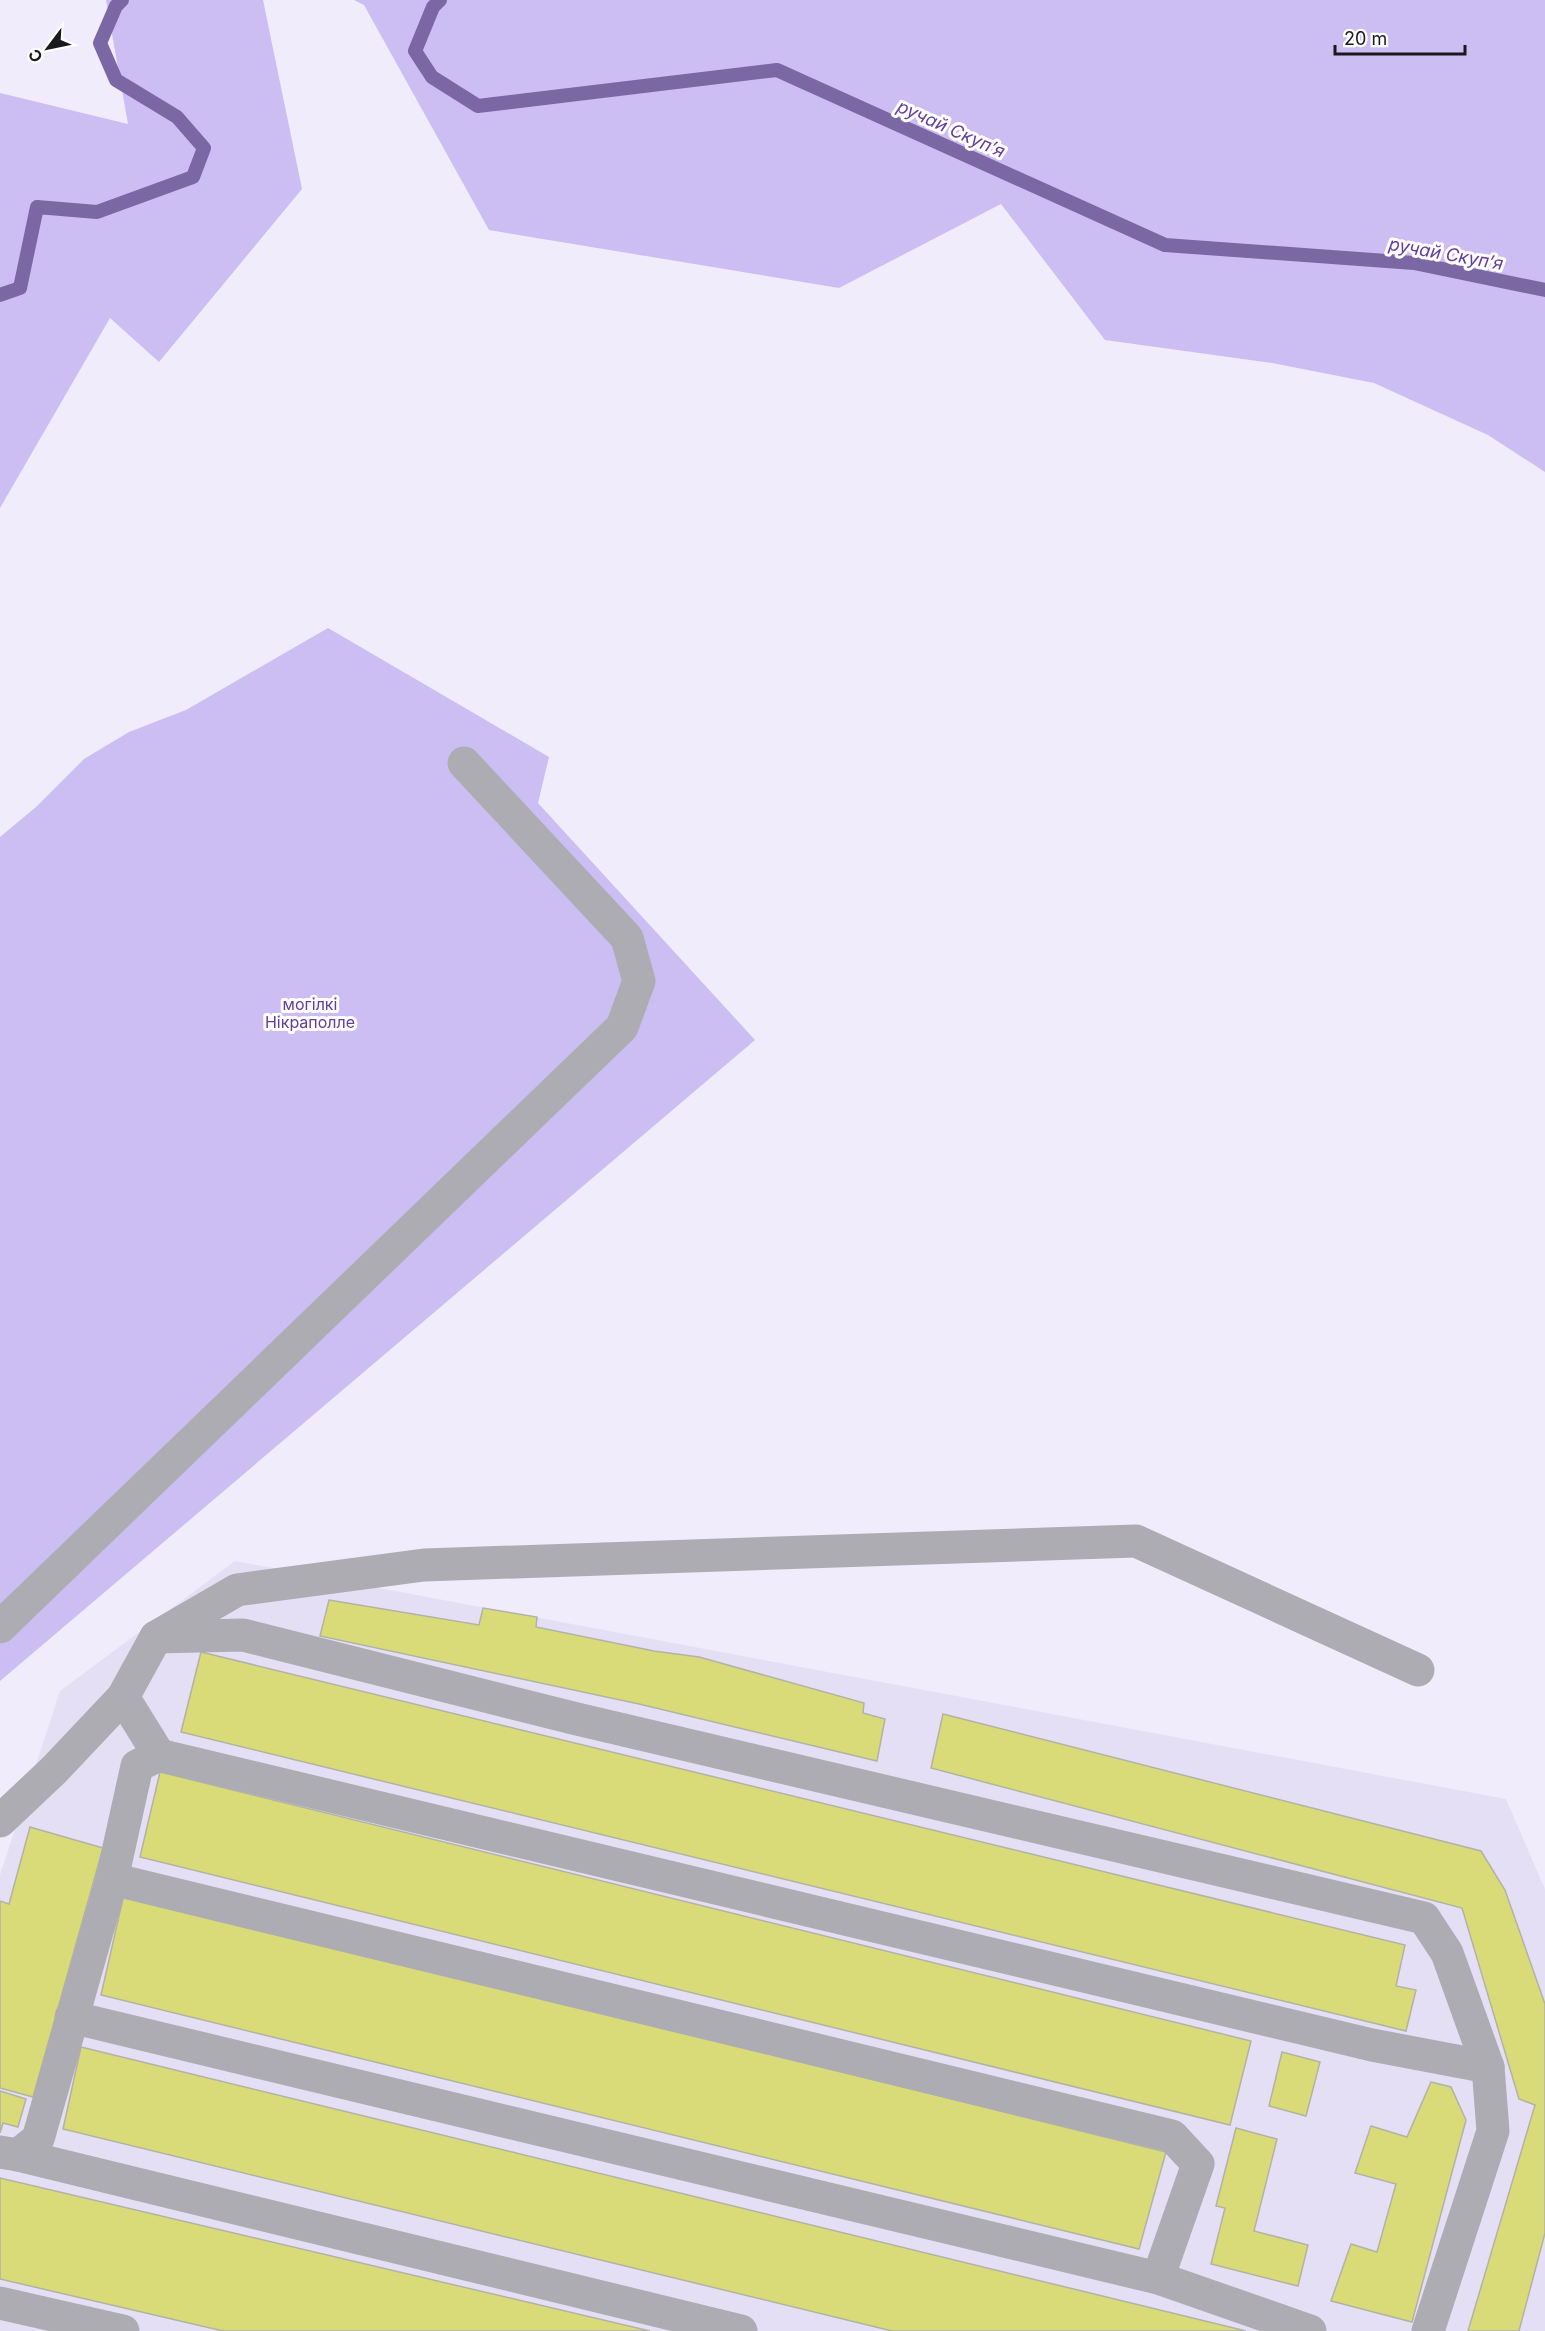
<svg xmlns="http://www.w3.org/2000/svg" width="1545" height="2331" font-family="Inter,sans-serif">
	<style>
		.built { fill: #e5dff5 }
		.green { fill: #ccbdf3 }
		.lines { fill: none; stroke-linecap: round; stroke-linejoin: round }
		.stream { stroke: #7a67a3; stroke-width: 14 }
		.building { fill: #d8db77; stroke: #b2b3a5; stroke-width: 1.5 }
		.minor { stroke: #adacb2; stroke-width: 33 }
		.labels { text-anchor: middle; stroke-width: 6; stroke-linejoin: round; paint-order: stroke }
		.park-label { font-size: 16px; fill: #633da0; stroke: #fff }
		.water-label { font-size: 18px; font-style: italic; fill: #633da0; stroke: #fff }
	</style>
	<rect width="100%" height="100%" fill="#f0ecfb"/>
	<polygon class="built" points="235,1561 1506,1799 1545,1889 1545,2331 0,2331 0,1875 60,1691"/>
	<g class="green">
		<polygon points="106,0 263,0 302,189 159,362 110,318 0,508 0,93 128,124"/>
		<polygon points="354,0 1545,0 1545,472 1488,435 1374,383 1272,363 1105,340 1001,204 839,288 489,230 364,5"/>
		<polygon points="328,628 549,757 538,803 755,1040 0,1681 0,837 36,807 84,759 129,732 186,710"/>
	</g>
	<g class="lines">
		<g class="stream">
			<polyline points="440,0 433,7 415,51 432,77 478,106 777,70 1165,245 1414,263 1545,290"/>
			<polyline points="0,295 20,288 37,207 97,212 193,177 204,148 177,117 116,80 100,43 116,6 122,0"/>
		</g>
	</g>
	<g class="building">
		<polygon points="329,1600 479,1625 483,1608 537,1617 536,1627 654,1651 699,1657 864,1703 863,1713 885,1719 877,1761 639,1704 320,1636"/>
		<polygon points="201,1652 1405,1945 1396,1986 1416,1990 1406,2031 181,1732"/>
		<polygon points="943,1714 1481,1851 1505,1890 1545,2004 1545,2233 1519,2331 1468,2331 1535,2105 1519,2099 1462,1908 931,1768"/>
		<polygon points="160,1772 1251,2041 1230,2125 140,1857"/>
		<polygon points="30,1827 103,1848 33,2097 0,2088 0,1901 9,1904"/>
		<polygon points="124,1894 1166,2152 1139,2249 101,1995"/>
		<polygon points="81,2047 1246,2331 892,2331 63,2129"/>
		<polygon points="1282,2052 1320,2062 1306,2116 1269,2106"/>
		<polygon points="1431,2082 1451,2087 1466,2120 1412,2322 1331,2301 1351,2244 1377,2252 1396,2184 1355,2173 1371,2126 1407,2137"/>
		<polygon points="0,2091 26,2099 18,2127 3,2123 0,2133"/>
		<polygon points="1236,2128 1277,2139 1254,2231 1308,2245 1298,2286 1211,2264 1225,2208 1216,2206"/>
		<polygon points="0,2178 650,2331 223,2331 0,2279"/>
	</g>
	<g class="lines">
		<g class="minor">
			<polyline points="0,1627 622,1027 639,981 627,938 464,763"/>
			<polyline points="156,1637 243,1635 577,1719 1424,1918 1447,1953 1488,2067 1493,2131 1428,2331"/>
			<polyline points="123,1697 159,1755"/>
			<polyline points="0,1821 54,1770 123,1697 156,1637 237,1590 424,1565 1136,1541 1418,1670"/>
			<polyline points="112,1879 1172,2136 1198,2164 1158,2278"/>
			<polyline points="71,2017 1158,2278 1310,2331"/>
			<polyline points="0,2152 18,2155 38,2139 112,1879 137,1766 159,1755 1372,2045 1488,2067"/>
			<polyline points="18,2155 741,2331"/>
			<polyline points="0,2303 123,2331"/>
		</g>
	</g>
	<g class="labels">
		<g class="park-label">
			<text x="310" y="1010">могілкі<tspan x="310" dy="18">Нікраполле</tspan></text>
		</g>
		<g class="water-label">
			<text transform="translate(951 129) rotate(24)" y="6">ручай Скупʼя</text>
			<text transform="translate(1446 254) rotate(10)" y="6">ручай Скупʼя</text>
		</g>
	</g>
	<g transform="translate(48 48) rotate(238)" stroke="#ffffff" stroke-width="4.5" paint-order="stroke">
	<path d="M0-4.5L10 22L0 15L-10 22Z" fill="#1a191e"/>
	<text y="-9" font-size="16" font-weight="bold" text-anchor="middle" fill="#1a191e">С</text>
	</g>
	<path d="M1335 45v9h130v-9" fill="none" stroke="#1a191e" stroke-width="3"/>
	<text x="1344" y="45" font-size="18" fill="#1a191e" stroke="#ffffff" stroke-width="4.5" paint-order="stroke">20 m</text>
</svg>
